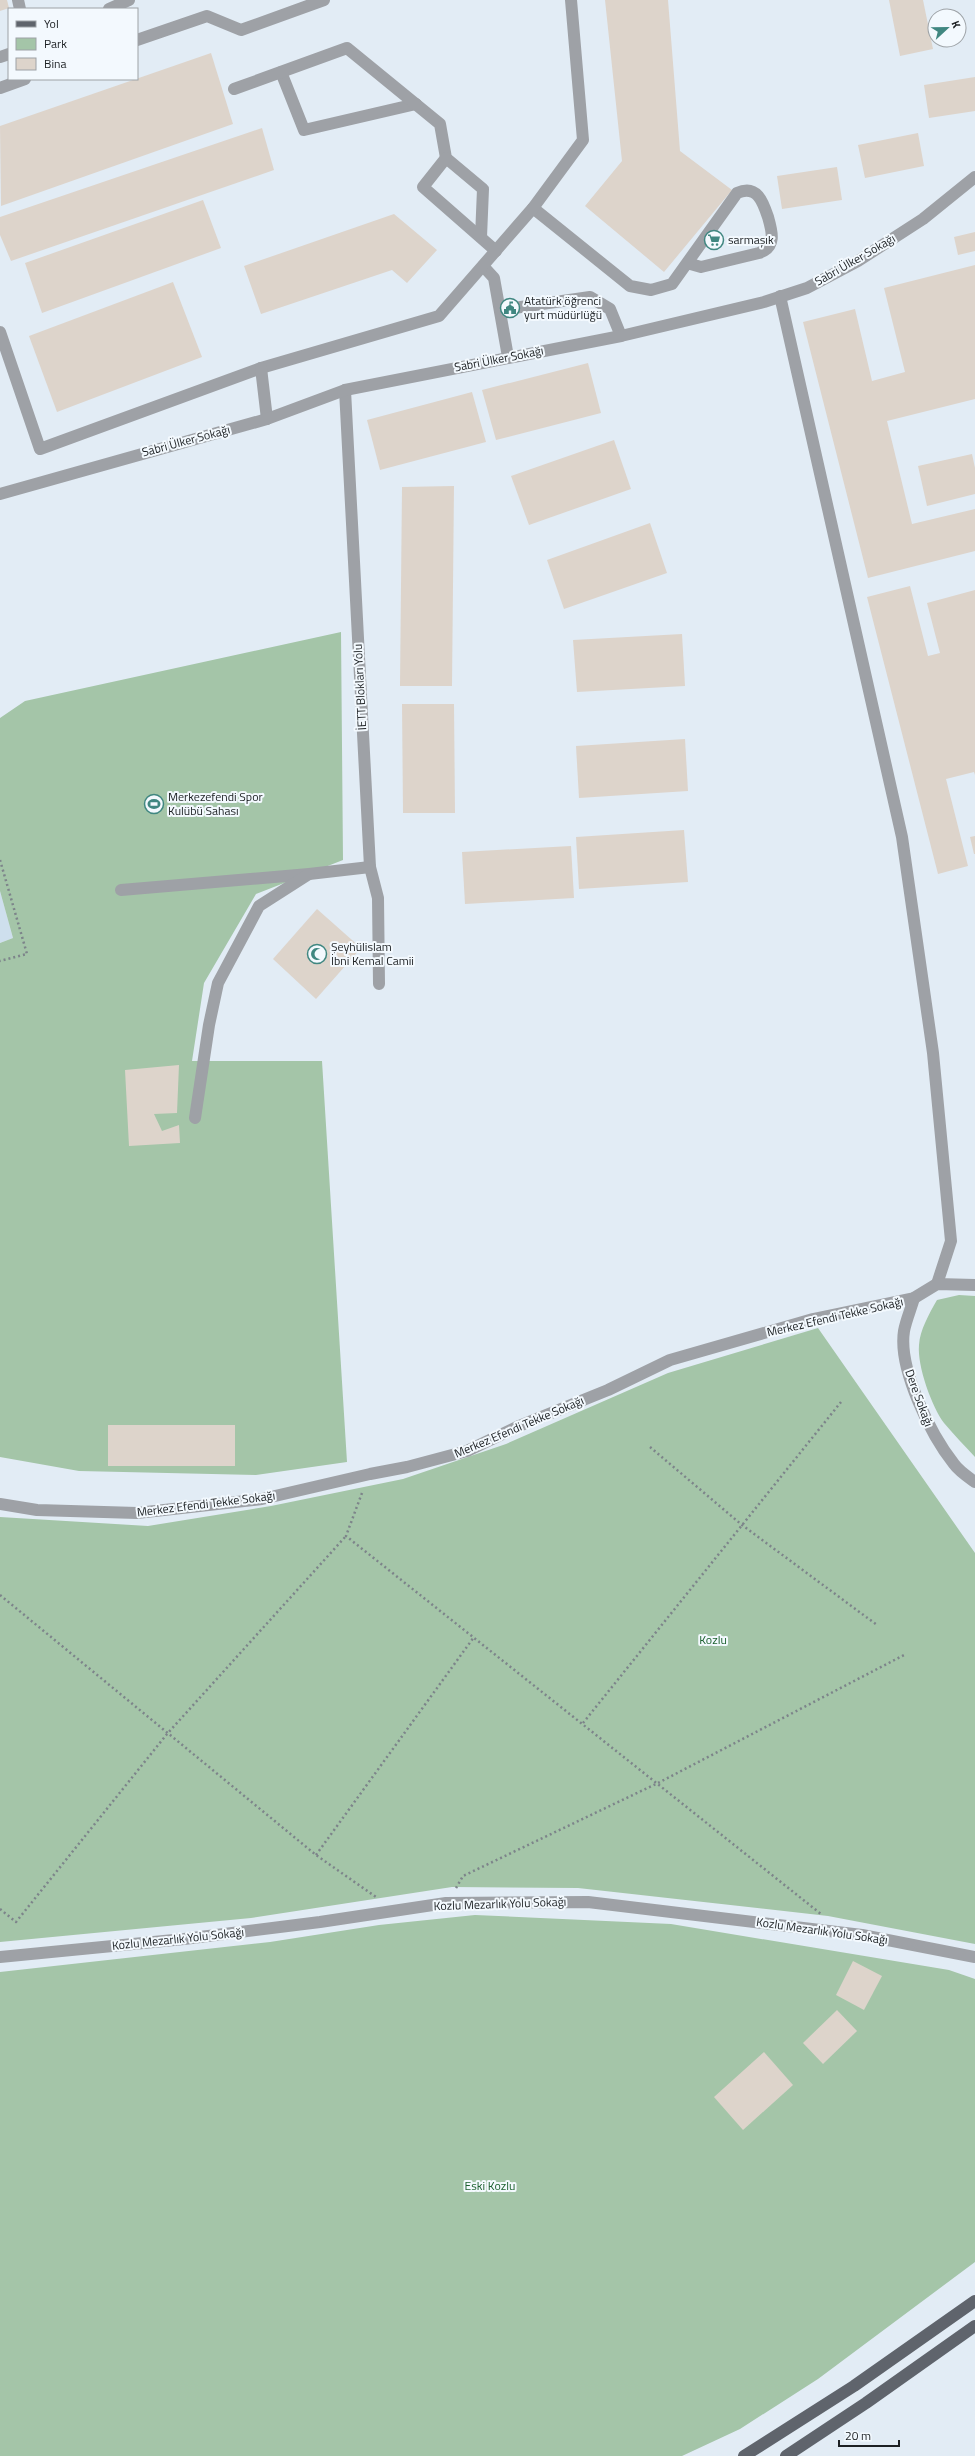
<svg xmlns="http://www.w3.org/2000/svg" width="975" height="2456" font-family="'Titillium Web',sans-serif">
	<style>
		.built { fill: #cedfed }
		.green { fill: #a4c5a8 }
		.building { fill: #ddd4cb }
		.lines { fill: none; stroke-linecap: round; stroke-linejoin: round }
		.path { stroke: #7d848a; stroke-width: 2.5; stroke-dasharray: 2 3; stroke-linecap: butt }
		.minor { stroke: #9ea1a6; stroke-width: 12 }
		.major { stroke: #5f646c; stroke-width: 12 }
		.labels { text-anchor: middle; stroke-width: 4; stroke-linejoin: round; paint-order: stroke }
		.poi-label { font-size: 12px; fill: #1c2023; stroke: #f3f9fe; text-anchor: start }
		.street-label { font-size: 12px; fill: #1c2023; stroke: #f3f9fe }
		.park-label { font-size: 12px; fill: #1c602f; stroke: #f3f9fe }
	</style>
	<rect width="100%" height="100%" fill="#e2ecf5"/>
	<polygon class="built" points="0,891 13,938 0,943"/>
	<g class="green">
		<polygon points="341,632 343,860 256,894 204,983 192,1061 322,1061 347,1462 256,1475 79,1471 0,1457 0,943 13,938 0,891 0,718 25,701"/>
		<path d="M959 1295 975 1296V1457C965 1446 954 1435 944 1423 932 1407 917 1366 919 1345 920 1330 929 1314 937 1300Z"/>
		<polygon points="818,1328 975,1553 975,1944 828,1916 578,1888 452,1887 251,1918 0,1942 0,1517 148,1526 271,1506 403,1479 506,1444 668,1373"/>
		<polygon points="475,1915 671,1924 949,1970 975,1979 975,2262 818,2379 740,2429 682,2456 0,2456 0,1972 270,1942 379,1925"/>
	</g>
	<g class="building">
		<polygon points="0,0 7,0 9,8 0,11"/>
		<polygon points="605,0 668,0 680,151 732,190 664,272 585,206 622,161"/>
		<polygon points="889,0 923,0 933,49 900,56"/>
		<polygon points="211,53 233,124 1,206 0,126"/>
		<polygon points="975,77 975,111 929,118 924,85"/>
		<polygon points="262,128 274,170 11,261 0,235 0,217"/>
		<polygon points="918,133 924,166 865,178 858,145"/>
		<polygon points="837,167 842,200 782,209 777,176"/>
		<polygon points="203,200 221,248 42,313 25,263"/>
		<polygon points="394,214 437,250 407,283 392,270 261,314 244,266"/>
		<polygon points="975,232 975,251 958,255 954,237"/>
		<polygon points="975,265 975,399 887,421 912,524 975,509 975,551 868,578 803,322 855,309 872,381 905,372 884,288"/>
		<polygon points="173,282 202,357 57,412 29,336"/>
		<polygon points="588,363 601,413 496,440 482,390"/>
		<polygon points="472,392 486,442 380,470 367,420"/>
		<polygon points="614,440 631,489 529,525 511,476"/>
		<polygon points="972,454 975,468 975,494 927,506 918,466"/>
		<polygon points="454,486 452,686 400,686 402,487"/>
		<polygon points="650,523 667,573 564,609 547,560"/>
		<polygon points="910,586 928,656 940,653 927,603 975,590 975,775 974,772 946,779 968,866 938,874 867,597"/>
		<polygon points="682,634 685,686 577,692 573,640"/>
		<polygon points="402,704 454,704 455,813 403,813"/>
		<polygon points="685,739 688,791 579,798 576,746"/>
		<polygon points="684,830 688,882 579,889 576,837"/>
		<polygon points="975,836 975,854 974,854 970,837"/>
		<polygon points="571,846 574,898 465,904 462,852"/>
		<polygon points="317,909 361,948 316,999 273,959"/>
		<polygon points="179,1065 177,1113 154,1114 162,1131 179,1125 180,1143 129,1146 125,1070"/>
		<rect x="108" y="1425" width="127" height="41"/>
		<polygon points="853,1961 882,1976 864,2010 836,1995"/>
		<polygon points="837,2010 857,2031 823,2064 803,2043"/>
		<polygon points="764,2052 793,2085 743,2130 714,2097"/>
	</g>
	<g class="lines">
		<g class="path">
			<polyline points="0,860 27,954 0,961"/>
			<polyline points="650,1447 742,1525 877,1625"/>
			<polyline points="362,1493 346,1536 821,1914"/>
			<polyline points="0,1595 316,1855 376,1897"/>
			<polyline points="583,1723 841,1402"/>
			<polyline points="316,1855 474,1637"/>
			<polyline points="456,1888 463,1876 658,1783 906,1654"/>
			<polyline points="0,1909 16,1922 167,1734 346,1536"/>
		</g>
		<g class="minor">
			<polyline points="18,0 20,9"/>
			<polyline points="109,9 129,0"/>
			<polyline points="137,40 207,16 241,30 324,0"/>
			<polyline points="0,57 9,54"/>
			<polyline points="281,72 304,130 416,104"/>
			<polyline points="0,88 25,79"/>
			<polyline points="234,89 347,48 440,124 446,158 483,189 481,237"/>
			<polyline points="446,158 423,187 496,251"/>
			<path d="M533 208 630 286 651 290 672 284 737 193C757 184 763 202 768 217 772 231 777 247 759 253L701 267 687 263"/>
			<polyline points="483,266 494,278 508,357"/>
			<polyline points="780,296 902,837 933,1053 951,1241 937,1284"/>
			<polyline points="500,310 590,297 610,309 621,336"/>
			<polyline points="0,332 40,449 261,368 439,316 533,208 583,140 571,0"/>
			<polyline points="261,368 267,419"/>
			<polyline points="345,390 370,867 378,898 379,984"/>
			<polyline points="0,494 267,419 345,390 621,336 764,302 807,288 858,261 923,219 975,177"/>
			<polyline points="121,890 309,874 370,867"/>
			<polyline points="195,1118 209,1025 218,983 259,906 309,874"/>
			<path d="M914 1298C911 1309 906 1320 904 1331 898 1369 931 1435 954 1464 959 1471 968 1477 975 1482"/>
			<polyline points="0,1504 37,1510 137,1513 262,1499 370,1474 407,1467 467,1451 519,1426 608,1390 670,1360 813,1319 914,1298 937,1284 975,1285"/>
			<polyline points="0,1957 184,1939 320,1922 446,1903 588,1902 862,1935 975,1957"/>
		</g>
		<g class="major">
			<polyline points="744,2456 854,2386 975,2301"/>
			<polyline points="786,2456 866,2403 975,2326"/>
		</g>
	</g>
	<defs>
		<symbol id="supermarket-ring" viewBox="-11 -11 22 22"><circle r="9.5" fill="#f3f9fe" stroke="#408781" stroke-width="1.5"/><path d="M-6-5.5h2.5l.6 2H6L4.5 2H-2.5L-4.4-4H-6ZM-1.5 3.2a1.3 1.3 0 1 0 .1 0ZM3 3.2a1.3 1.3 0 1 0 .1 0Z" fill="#408781"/></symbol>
		<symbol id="civic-ring" viewBox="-11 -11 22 22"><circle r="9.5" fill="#f3f9fe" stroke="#408781" stroke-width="1.5"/><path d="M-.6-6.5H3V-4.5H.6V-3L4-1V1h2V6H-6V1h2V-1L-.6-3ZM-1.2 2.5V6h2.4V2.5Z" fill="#408781"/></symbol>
		<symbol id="stadium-ring" viewBox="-11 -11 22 22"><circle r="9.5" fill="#f3f9fe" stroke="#408781" stroke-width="1.5"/><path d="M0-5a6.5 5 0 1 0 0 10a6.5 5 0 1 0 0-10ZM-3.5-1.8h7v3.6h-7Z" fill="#408781"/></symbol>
		<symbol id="mosque-ring" viewBox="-11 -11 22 22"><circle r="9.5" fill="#f3f9fe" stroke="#408781" stroke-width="1.5"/><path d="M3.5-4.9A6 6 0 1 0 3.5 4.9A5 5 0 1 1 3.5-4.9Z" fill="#408781"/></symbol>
	</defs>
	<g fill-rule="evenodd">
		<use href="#supermarket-ring" x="703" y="229" width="22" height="22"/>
		<use href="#civic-ring" x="499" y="297" width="22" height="22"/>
		<use href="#stadium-ring" x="143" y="793" width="22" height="22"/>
		<use href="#mosque-ring" x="306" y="943" width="22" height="22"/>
	</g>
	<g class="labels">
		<g class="poi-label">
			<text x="728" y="244">sarmaşık</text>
			<text x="524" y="305">Atatürk öğrenci<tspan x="524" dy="14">yurt müdürlüğü</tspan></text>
			<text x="168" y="801">Merkezefendi Spor<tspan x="168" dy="14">Kulübü Sahası</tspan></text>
			<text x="331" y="951">Şeyhülislam<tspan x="331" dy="14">İbni Kemal Camii</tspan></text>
		</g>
		<g class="street-label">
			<text transform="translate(855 260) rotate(-30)" y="4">Sabri Ülker Sokağı</text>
			<text transform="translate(499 359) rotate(-11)" y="4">Sabri Ülker Sokağı</text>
			<text transform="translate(186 441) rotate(-15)" y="4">Sabri Ülker Sokağı</text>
			<text transform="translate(360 687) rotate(-93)" y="4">İETT Blokları Yolu</text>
			<text transform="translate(835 1317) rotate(-13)" y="4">Merkez Efendi Tekke Sokağı</text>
			<text transform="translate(919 1398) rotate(70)" y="4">Dere Sokağı</text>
			<text transform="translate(519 1427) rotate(-23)" y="4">Merkez Efendi Tekke Sokağı</text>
			<text transform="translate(206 1504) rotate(-7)" y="4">Merkez Efendi Tekke Sokağı</text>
			<text transform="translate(500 1904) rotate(-2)" y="4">Kozlu Mezarlık Yolu Sokağı</text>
			<text transform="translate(822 1931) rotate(8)" y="4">Kozlu Mezarlık Yolu Sokağı</text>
			<text transform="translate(178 1939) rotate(-6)" y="4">Kozlu Mezarlık Yolu Sokağı</text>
		</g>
		<g class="park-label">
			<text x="713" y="1644">Kozlu</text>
			<text x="490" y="2190">Eski Kozlu</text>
		</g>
	</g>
	<rect x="8" y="8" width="130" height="72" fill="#f3f9fe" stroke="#9da2a6"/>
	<rect x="16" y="21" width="20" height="6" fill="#5f646c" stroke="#9da2a6"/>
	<text x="44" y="28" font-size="12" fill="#1c2023">Yol</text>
	<rect x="16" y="38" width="20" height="12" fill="#a4c5a8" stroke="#9da2a6"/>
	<text x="44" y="48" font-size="12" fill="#1c2023">Park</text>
	<rect x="16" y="58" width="20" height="12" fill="#ddd4cb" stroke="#9da2a6"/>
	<text x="44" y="68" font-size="12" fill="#1c2023">Bina</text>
	<g transform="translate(947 28) rotate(68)"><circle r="19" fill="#f3f9fe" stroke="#9da2a6"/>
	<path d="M0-3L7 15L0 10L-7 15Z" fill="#408781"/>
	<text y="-6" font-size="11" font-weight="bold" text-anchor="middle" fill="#1c2023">K</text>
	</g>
	<path d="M839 2440v6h60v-6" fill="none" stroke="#1c2023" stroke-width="2"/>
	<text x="845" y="2440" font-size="12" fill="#1c2023" stroke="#f3f9fe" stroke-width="3" paint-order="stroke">20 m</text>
</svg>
